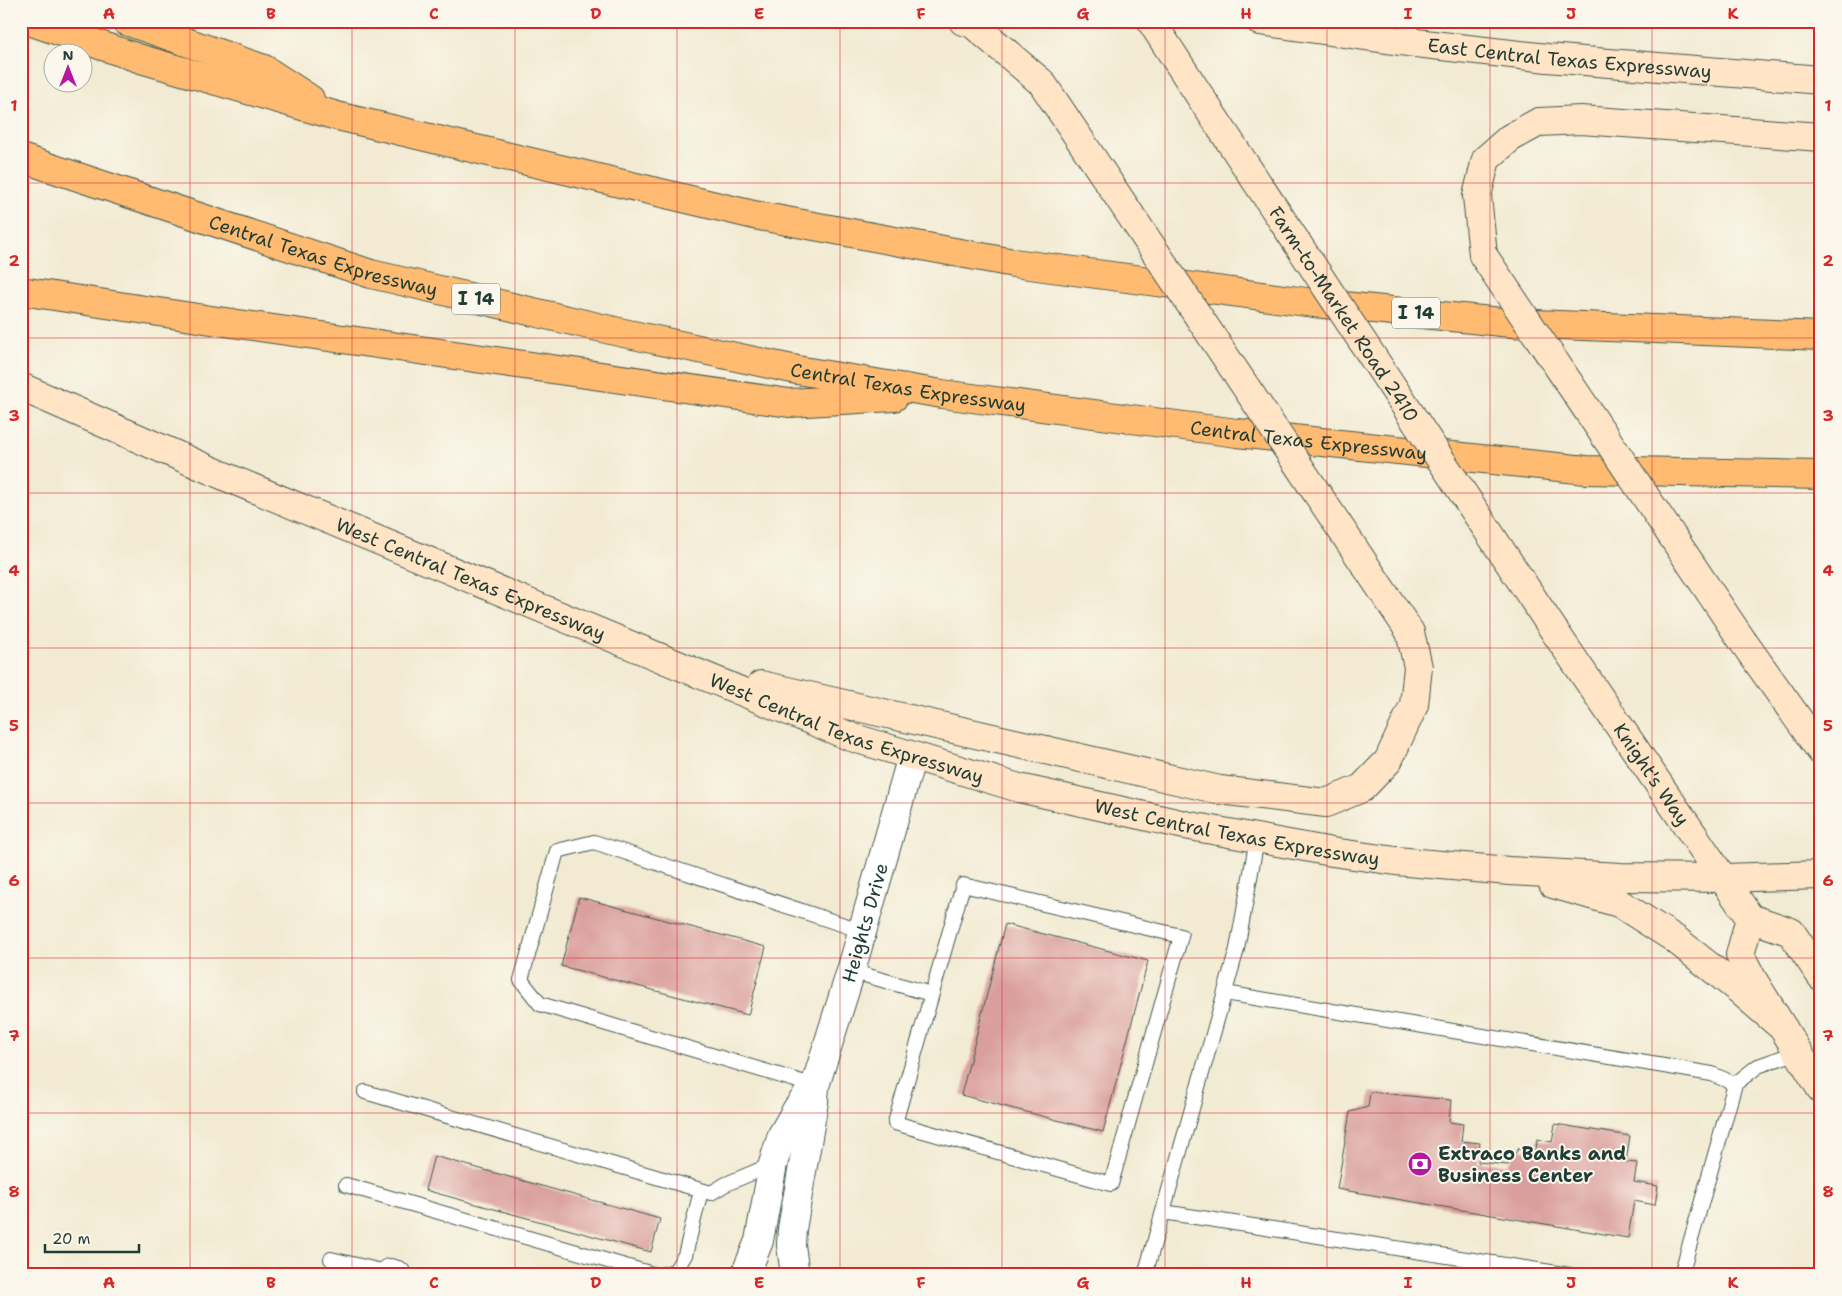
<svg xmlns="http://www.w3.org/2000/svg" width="1842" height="1296" font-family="'Shantell Sans',sans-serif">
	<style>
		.building { fill: #da9f9c }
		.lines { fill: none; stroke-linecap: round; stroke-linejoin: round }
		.service-casing { stroke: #3f574c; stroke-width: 16 }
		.minor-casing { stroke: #3f574c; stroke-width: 30 }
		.secondary-casing { stroke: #3f574c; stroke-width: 30 }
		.motorway-casing { stroke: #3f574c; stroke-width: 30 }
		.service { stroke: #fff; stroke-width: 14 }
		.minor { stroke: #fff; stroke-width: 28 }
		.secondary { stroke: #ffe4c6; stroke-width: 28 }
		.motorway { stroke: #ffbb71; stroke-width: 28 }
		.secondary-bridge-casing { stroke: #3f574c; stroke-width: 30; stroke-linecap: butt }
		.secondary-bridge { stroke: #ffe4c6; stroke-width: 28 }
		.grid { fill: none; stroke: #d62828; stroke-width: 1; stroke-opacity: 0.55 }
		.labels { text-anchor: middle; stroke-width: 4; stroke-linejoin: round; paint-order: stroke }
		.shield { fill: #fbf7ec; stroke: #61756b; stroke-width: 1 }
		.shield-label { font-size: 18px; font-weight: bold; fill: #1f3d34 }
		.street-label { font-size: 19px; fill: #1f3d34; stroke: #fbf7ec }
		.poi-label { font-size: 19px; font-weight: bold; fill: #1f3d34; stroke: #fbf7ec; text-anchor: start }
		.neatline { fill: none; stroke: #d62828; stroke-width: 2 }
		.grid-label { font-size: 16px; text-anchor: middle; font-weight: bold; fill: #d62828 }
	</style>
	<rect width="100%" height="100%" fill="#fbf7ec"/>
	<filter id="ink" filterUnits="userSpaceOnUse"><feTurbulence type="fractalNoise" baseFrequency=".02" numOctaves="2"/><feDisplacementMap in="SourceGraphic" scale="10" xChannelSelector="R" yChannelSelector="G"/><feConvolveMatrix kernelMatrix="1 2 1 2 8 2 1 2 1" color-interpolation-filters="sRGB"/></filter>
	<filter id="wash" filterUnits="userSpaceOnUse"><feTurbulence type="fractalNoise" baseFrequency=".0096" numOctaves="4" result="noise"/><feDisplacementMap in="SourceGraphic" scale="20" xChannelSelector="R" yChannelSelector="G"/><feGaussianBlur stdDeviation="1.12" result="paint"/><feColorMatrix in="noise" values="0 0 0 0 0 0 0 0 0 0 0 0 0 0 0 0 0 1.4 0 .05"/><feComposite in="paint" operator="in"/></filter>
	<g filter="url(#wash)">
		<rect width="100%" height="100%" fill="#f2ead2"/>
		<g id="blocks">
			<g class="building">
				<polygon points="579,897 766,947 748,1015 561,966"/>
				<polygon points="1005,924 1148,961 1103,1132 961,1095"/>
				<polygon points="1370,1092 1451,1100 1449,1122 1463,1124 1461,1141 1480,1143 1478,1162 1508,1165 1518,1149 1536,1151 1537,1139 1552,1142 1555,1124 1630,1136 1626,1162 1637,1163 1634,1182 1658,1186 1655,1205 1634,1201 1628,1238 1337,1189 1350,1112 1368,1107"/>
				<polygon points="434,1156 660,1219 651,1252 425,1190"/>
			</g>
		</g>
	</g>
	<g filter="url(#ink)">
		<use href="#blocks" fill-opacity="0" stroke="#3f574c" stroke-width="1"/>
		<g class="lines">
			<defs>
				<g id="service">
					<polyline points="1407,42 1412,21"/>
					<polygon points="963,885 1181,936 1111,1184 895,1123"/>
					<polyline points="851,971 931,994"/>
					<polyline points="1225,993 1712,1074 1735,1084"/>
					<polyline points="815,1086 540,1004 521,980 557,851 594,842 862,931"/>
					<polyline points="365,1092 711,1193 726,1184 773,1164"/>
					<polyline points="346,1185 656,1275"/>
					<polyline points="1163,1212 1570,1275"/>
					<polyline points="331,1259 390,1273"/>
					<polyline points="660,1275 675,1271 685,1255 701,1191"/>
					<polyline points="1145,1275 1237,949 1257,839"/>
					<polyline points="1681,1275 1735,1084 1758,1066 1798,1052"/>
				</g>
				<g id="minor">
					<polyline points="390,1273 397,1275"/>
					<polyline points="745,1275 759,1241 773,1164 782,1135 797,1109 812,1089"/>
					<path id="s1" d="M795 1275 791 1245 792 1229 814 1102 815 1086 851 971 912 756"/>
				</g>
				<g id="secondary">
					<polyline points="963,21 973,24 1042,83"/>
					<polyline points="1151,21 1205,104"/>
					<path id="s2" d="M1260 21 1407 42 1547 58 1821 80"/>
					<polyline points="1483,255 1477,196 1486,159 1510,138 1539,122 1581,120 1821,137"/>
					<path id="s3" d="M21 387 231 479 851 737 1019 788 1185 825 1332 852 1396 861 1509 871 1621 877 1723 878 1821 875"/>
					<path id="s4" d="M1555 632 1750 918 1791 932 1821 976"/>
					<polyline points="1744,643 1821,751"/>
					<polyline points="761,685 1220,790"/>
					<polyline points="1553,884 1619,903 1675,939 1738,989 1783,1028"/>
					<polyline points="1750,918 1740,955 1753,980 1821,1089"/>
				</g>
				<g id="motorway">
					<polyline points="29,21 141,59 337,116 754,215 1014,263 1314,303 1511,323 1821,336"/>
					<polyline points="126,21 264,69 310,99"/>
					<path id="s5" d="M21 158 371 274 619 332 797 370 942 394 1237 433 1586 470 1821 475"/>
					<polyline points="21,291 211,320 789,403 894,397"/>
				</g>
			</defs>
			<use href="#service" class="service-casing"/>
			<use href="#minor" class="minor-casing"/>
			<use href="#secondary" class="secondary-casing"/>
			<use href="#motorway" class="motorway-casing"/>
			<use href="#service" class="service"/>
			<use href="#minor" class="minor"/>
			<use href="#secondary" class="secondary"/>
			<use href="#motorway" class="motorway"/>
			<defs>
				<g id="secondary-bridge">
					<polyline points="1042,83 1410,632 1418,667 1414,705 1388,761 1362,788 1326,803 1220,790"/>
					<path id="s6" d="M1205 104 1555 632"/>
					<polyline points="1483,255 1744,643"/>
				</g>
			</defs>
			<use href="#secondary-bridge" class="secondary-bridge-casing"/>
			<use href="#secondary-bridge" class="secondary-bridge"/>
		</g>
	</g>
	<path class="grid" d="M190 21V1275M352 21V1275M515 21V1275M677 21V1275M840 21V1275M1002 21V1275M1165 21V1275M1327 21V1275M1490 21V1275M1652 21V1275M21 183H1821M21 338H1821M21 493H1821M21 648H1821M21 803H1821M21 958H1821M21 1113H1821"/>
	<defs>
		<symbol id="bank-disc" viewBox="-11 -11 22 22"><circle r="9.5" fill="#b5179e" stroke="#fbf7ec"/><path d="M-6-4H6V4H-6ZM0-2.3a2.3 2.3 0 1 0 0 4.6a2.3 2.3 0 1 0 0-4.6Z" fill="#fff"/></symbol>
	</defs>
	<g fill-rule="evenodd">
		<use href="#bank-disc" x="1406" y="1150" width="28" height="28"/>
	</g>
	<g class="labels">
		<g class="shield">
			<rect x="452" y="283.5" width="48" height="31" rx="4"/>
			<rect x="1392" y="297.5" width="48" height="31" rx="4"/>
		</g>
		<g class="shield-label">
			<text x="476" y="305">I 14</text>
			<text x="1416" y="319">I 14</text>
		</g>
		<g class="street-label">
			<text dy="7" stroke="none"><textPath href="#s2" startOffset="312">East Central Texas Expressway</textPath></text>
			<text dy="7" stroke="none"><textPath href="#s5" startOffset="318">Central Texas Expressway</textPath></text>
			<text dy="7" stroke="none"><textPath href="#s6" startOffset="252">Farm-to-Market Road 2410</textPath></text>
			<text dy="7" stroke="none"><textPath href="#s5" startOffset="918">Central Texas Expressway</textPath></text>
			<text dy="7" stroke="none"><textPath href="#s5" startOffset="1322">Central Texas Expressway</textPath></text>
			<text dy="7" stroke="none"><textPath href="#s3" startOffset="489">West Central Texas Expressway</textPath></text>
			<text dy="7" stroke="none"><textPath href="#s3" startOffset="894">West Central Texas Expressway</textPath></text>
			<text dy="7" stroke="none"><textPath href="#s4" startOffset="172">Knight's Way</textPath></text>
			<text dy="7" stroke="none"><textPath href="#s3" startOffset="1299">West Central Texas Expressway</textPath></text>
			<text dy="7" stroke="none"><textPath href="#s1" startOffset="362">Heights Drive</textPath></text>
		</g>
		<g class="poi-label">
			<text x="1438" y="1160">Extraco Banks and<tspan x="1438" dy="22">Business Center</tspan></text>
		</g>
	</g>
	<rect width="1842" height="1296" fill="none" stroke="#fbf7ec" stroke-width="55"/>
	<g transform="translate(68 68)"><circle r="24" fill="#fbf7ec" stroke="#a3ada2"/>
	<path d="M0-4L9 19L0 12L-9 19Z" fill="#b5179e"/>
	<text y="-8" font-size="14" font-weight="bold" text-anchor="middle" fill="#1f3d34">N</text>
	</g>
	<path d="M45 1244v8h94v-8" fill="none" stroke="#1f3d34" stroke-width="2.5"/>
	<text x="52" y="1244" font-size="15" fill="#1f3d34" stroke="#fbf7ec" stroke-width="4" paint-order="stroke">20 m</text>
	<rect x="28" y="28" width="1786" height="1240" class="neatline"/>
	<g class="grid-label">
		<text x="109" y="19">A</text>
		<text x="271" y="19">B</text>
		<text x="434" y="19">C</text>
		<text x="596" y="19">D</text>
		<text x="759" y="19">E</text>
		<text x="921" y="19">F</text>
		<text x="1083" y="19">G</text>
		<text x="1246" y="19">H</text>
		<text x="1408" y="19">I</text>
		<text x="1571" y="19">J</text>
		<text x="1733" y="19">K</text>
		<text x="14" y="111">1</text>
		<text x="1828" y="111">1</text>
		<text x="14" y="266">2</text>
		<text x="1828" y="266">2</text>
		<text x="14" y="421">3</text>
		<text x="1828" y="421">3</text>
		<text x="14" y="576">4</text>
		<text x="1828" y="576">4</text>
		<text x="14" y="731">5</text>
		<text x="1828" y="731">5</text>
		<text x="14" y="886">6</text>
		<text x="1828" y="886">6</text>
		<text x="14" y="1041">7</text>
		<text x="1828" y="1041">7</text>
		<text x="14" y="1197">8</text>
		<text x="1828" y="1197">8</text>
		<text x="109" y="1288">A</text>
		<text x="271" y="1288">B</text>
		<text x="434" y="1288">C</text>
		<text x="596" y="1288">D</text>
		<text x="759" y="1288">E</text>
		<text x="921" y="1288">F</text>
		<text x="1083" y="1288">G</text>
		<text x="1246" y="1288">H</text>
		<text x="1408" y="1288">I</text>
		<text x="1571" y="1288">J</text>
		<text x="1733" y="1288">K</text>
	</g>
</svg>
